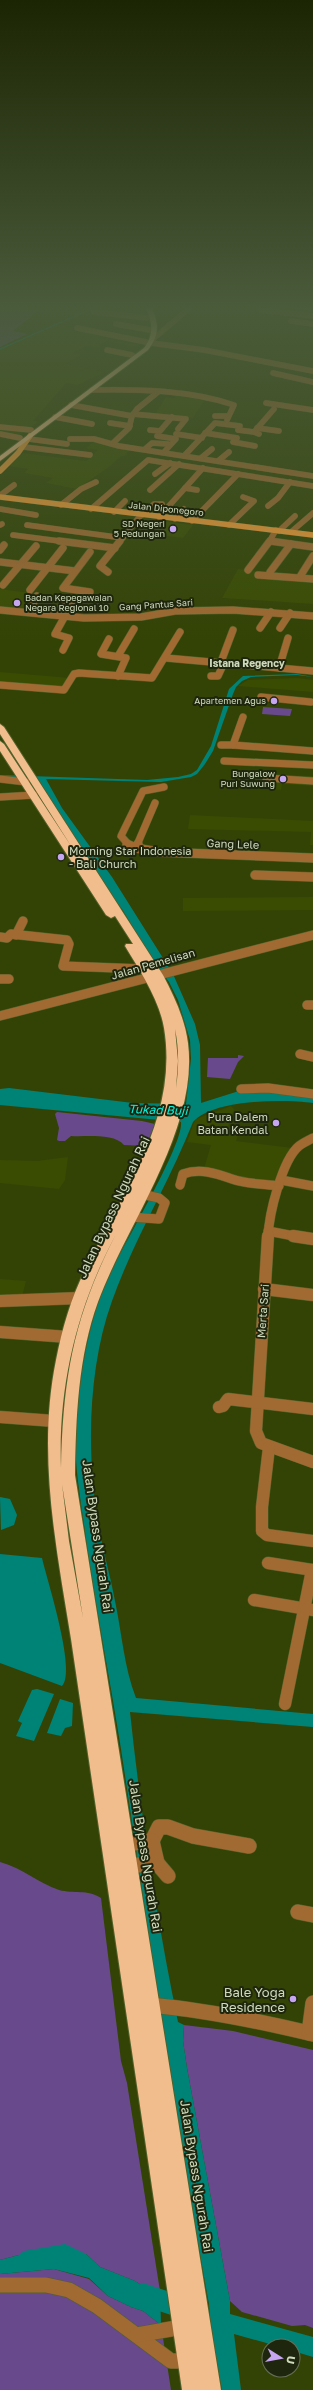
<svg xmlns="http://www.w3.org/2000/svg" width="313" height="2390" font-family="'Golos Text',sans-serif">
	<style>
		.built { fill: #3a4c02 }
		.green { fill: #68498c }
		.water { fill: #008377 }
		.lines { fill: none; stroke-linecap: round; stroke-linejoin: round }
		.stream { stroke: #008377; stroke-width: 1.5 }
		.river { fill: #008377; fill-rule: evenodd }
		.minor-far4-casing { stroke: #52612a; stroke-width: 6 }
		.minor-far3-casing { stroke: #52612a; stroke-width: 8 }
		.minor-far2-casing { stroke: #52612a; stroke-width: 10 }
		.minor-far1-casing { stroke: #52612a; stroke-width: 13 }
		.minor-casing { stroke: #52612a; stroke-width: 16 }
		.major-casing { stroke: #52612a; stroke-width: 6 }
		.highway-casing { stroke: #52612a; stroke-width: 2 }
		.minor-far4 { stroke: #a06a32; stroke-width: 5.5 }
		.minor-far3 { stroke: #a06a32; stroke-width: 7 }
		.minor-far2 { stroke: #a06a32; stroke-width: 9 }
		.minor-far1 { stroke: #a06a32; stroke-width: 12 }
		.minor { stroke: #a06a32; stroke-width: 15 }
		.major { stroke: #f39b39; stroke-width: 5.5 }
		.highway { fill: #f2bd8c; fill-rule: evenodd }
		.poi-dot { fill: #c6a6f0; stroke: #1f260e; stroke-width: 1.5 }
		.labels { text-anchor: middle; stroke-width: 4; stroke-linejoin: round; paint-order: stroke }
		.far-street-label { font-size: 9px; fill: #cfdabc; stroke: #1f260e }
		.far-poi-label { font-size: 9px; fill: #cfdabc; stroke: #1f260e; text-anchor: end }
		.far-neighbourhood-label { font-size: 10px; font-weight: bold; fill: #cfdabc; stroke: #1f260e }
		.street-label { font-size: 11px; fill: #cfdabc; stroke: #1f260e }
		.poi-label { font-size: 11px; fill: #cfdabc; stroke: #1f260e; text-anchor: start }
		.water-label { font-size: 12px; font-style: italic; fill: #07f4df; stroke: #1f260e }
		.near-street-label { font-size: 13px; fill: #cfdabc; stroke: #1f260e }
		.near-poi-label { font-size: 13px; fill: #cfdabc; stroke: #1f260e; text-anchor: end }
	</style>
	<rect width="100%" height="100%" fill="#334305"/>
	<g class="built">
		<polygon points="12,306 94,306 74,315"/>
		<polygon points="58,325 77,328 73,331 101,336 99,338 139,345 138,347 107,341 96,347 86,346 73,353 81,355 65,364 105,372 78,385 66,383 33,421 38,422 18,436 0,433 0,350"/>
		<polygon points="178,392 208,395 193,418 155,414 166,397 174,398"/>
		<polygon points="96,440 131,448 125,456 121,456 109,467 77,489 46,483 53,478 24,473 28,469 8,466 23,453 86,461 98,450 86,448"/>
		<polygon points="162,521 193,525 183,538 152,534"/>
		<polygon points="238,569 313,576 313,604 222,598"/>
		<polygon points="0,589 38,594 27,614 0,611"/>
		<polygon points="0,672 70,678 73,680 68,692 0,687"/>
		<polygon points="297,678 313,680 313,692 238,686 248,680"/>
		<polygon points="254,774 313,776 313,786 282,784 281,790 257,788 257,783 253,782"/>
		<polygon points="190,815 313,821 313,845 310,845 311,832 188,829"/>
		<polygon points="313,897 313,910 183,911 183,898"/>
		<polygon points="231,1106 234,1109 228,1127 240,1129 236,1141 292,1148 285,1156 274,1184 203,1172 211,1145 187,1142 194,1123 196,1119"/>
		<polygon points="68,1157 65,1180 59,1189 0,1183 0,1160 37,1161"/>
		<polygon points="0,1279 26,1281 23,1293 20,1297 0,1299"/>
	</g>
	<g class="green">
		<polygon points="0,306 39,310 13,331 27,334 0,347"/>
		<polygon points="263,707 292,709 290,716 262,714"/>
		<polygon points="238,1055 244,1056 238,1062 230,1079 207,1077 208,1058 238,1058"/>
		<path d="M57 1112 142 1121 155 1124 146 1146 124 1145C114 1133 86 1137 71 1136L65 1141H59L57 1140 59 1128 55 1114Z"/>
		<path d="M0 1862C23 1868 38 1883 59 1890 74 1894 87 1889 101 1898L121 2061 127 2083 160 2291 155 2294 135 2281 100 2267 86 2254 19 2255 0 2260Z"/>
		<polygon points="184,2025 233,2031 313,2050 313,2328 305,2325 292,2326 242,2312 230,2301 187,2068 183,2041"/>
		<polygon points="54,2269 89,2279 108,2296 131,2307 143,2311 161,2325 171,2390 0,2390 0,2274"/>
	</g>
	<g class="water">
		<path d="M297 674 313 677 297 675 251 677 242 681 236 687 233 694 213 751 205 764 197 774 191 777 161 782 46 779 62 808 112 877 173 974 195 1024 200 1045 201 1103 239 1091H270L313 1095V1103C283 1099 214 1099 193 1122 169 1183 134 1239 112 1301 87 1370 86 1461 100 1533 104 1556 111 1578 115 1601 122 1634 124 1667 136 1698L313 1714V1727L130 1712C141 1816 157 1920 178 2022L184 2025 183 2041 187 2068 230 2301V2314L313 2337V2357L293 2351V2346H277L234 2334 241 2390H222L211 2331 209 2304C175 2120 149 1934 121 1749 110 1679 96 1609 86 1539 81 1500 73 1462 76 1423 78 1384 89 1323 104 1286 117 1255 184 1145 181 1122L0 1105V1089L9 1088 133 1103 186 1104 191 1059 190 1040 178 1000 169 982 151 957 122 909 107 890 38 779 0 778V775L147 780 178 777 191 774 197 770 211 746 229 689 243 676Z"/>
		<polygon points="0,1497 10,1499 17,1515 14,1525 1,1530"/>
		<path d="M0 1554 42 1558C47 1580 77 1672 62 1686L0 1663Z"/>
		<polygon points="37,1689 54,1694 34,1741 16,1736 22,1723 18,1721 32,1690"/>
		<polygon points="60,1699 73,1703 72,1726 65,1728 61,1736 47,1733"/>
		<polygon points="65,2244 86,2254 100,2267 135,2281 155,2294 160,2291 161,2325 143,2311 131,2307 108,2296 89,2278 54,2269 0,2274 0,2260 19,2255 24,2251"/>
	</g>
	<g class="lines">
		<polyline class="stream" points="0,349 98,306"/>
		<polygon class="river" points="143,2283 194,2300 198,2308 194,2316 186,2320 135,2303 131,2295 135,2287"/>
		<defs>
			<g id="minor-far4">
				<polyline points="260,306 261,310 313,316"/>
				<polyline points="295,306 313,308"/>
				<polyline points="94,312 147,318"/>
				<polyline points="291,321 313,324"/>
				<polyline points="116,324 150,330"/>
				<polyline points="77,328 146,342"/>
				<polyline points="153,339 192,306"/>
				<polyline points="151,343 204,350 313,371"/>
				<polyline points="107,350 132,355"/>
				<polyline points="273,373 313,382"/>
				<path d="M92 390C138 389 190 390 234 405L227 420"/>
				<polyline points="266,403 313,410"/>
				<polyline points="71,405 132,416"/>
				<polyline points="133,414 186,419 178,429"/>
				<polyline points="215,416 228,416"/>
				<polyline points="55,417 92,424"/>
				<polyline points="110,423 130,426"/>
				<polyline points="0,427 31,430"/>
				<polyline points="257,428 279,431"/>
				<polyline points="150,430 160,431 172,417"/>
				<polyline points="205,433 237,438 233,442 255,446"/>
				<polyline points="0,434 20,438"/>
				<polyline points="176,434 202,438"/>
				<polyline points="259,434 254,432 274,409"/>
				<polyline points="157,436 176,439 164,452"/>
				<polyline points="29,439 67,444"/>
				<polyline points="70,439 94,439 119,446 313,476"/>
				<polyline points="113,443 129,428 132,416 137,409 158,392"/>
				<polyline points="24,447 90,455"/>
				<polyline points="145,449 152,443 168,444"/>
				<polyline points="184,456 215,423 240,426 238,430 254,432"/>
				<polyline points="201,458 212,449"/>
				<polyline points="218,461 229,452"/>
				<polyline points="155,474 170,463"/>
				<polyline points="185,488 197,490"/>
				<polyline points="150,490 179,464"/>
				<polyline points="2,494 14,485"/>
				<polyline points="61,505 81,489 96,482"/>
				<polyline points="268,506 278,498 290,482"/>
				<polyline points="0,509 36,515"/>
				<polyline points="91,509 148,460 313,486"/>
				<polyline points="114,512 125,501"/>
				<polyline points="142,515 154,504 162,504"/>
				<polyline points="159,517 203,468"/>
				<polyline points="175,519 184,509"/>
				<polyline points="192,521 238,474"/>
				<polyline points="0,525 2,524"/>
				<polyline points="27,525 123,538"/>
				<polyline points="229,525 254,501 243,497"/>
				<polyline points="279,531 295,516"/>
				<polyline points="291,532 313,513"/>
				<polyline points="13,535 67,542"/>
				<polyline points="119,542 141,515"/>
				<polyline points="269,542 276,530"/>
			</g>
			<g id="minor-far3">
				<polyline points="59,541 115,548"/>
				<polyline points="270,541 313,547"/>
				<polyline points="0,550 4,545"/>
				<polyline points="90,552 63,588 90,592"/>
				<polyline points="0,562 75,571"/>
				<polyline points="248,570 269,542"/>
				<polyline points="108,572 100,566 120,541"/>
				<polyline points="270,572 291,544"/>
				<polyline points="258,575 313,579"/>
				<polyline points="301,575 313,556"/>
				<polyline points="3,585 36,546"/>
				<polyline points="30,590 63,548"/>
				<polyline points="0,610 84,618 141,617 175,611 233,610 313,616"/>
				<polyline points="29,612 37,596"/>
				<polyline points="59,614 67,615 74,603 64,602 61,606 64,609 60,614"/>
				<polyline points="260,628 271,612"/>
				<polyline points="280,628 290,613"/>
				<polyline points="109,639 101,654 126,658 118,676"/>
				<polyline points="63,650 69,638 55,634 65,616"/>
				<polyline points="118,656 134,629"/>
				<polyline points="166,658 313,671"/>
				<polyline points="221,662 233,630"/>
				<polyline points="279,668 288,638"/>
				<polyline points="211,676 218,676 224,663"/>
				<polyline points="0,685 64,690 74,674 79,673 152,678 180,632"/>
				<polyline points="261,697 311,702"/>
				<polyline points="243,717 233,745 313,751"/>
				<polyline points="221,745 233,745"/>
				<polyline points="224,761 313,765"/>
				<polyline points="266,778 313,781"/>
				<polyline points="0,779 26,782"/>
				<polyline points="0,797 34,795"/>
				<polyline points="129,845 121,836 143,791 164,787"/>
				<polyline points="137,845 155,803"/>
			</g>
			<g id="minor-far2">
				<polyline points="127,844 136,848 158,852 313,858"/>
				<polyline points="136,848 138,844"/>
				<polyline points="255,875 313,877"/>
				<polyline points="16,935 23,921"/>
				<polyline points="0,937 7,938 11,934 67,940 69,944 63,966 144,969"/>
				<polyline points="0,979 9,979"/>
				<polyline points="307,1005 313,1005"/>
				<polyline points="0,1016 313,935"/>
				<polyline points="300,1054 313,1057"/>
				<polyline points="241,1089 268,1088 313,1094"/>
				<polyline points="281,1180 313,1186"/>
				<path d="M180 1185 183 1174C200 1168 215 1173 232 1179 246 1184 264 1184 279 1186"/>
				<polyline points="130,1217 159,1219 165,1203 159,1198 141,1194"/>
				<polyline points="268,1231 299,1237"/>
				<path d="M268 1237C269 1214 282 1160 299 1146 303 1143 309 1140 313 1138"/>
			</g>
			<g id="minor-far1">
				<polyline points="268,1236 256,1431 261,1443 313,1462"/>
				<polyline points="293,1236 313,1239"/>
				<polyline points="264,1289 313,1295"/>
				<polyline points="0,1301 80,1298"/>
				<polyline points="0,1332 68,1337"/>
				<polyline points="219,1407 223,1406 228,1399 313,1409"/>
				<polyline points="0,1417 54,1421"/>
				<polyline points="269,1447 262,1507 262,1531 267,1535 313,1541"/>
				<polyline points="268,1563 313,1570"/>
				<polyline points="254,1600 313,1610"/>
				<polyline points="285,1704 312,1570"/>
			</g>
			<g id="minor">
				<polyline points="125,1844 152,1841 159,1827 168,1827 193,1836 249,1846"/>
				<polyline points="157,1863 168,1876"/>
				<polyline points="128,1866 157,1863 152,1841"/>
				<polyline points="298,1912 313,1915"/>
				<path d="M150 2005C205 2010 259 2021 313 2034"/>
				<polyline points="309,2033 313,2003"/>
				<polyline points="0,2285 46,2285 69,2290 97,2306 171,2361 187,2361"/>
				<polyline points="137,2335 182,2327"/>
			</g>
			<g id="major">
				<polyline points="0,471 18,453 30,436"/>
				<polyline points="0,497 313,535"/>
			</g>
			<g id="highway">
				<path d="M145 306H151C159 323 160 335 148 350L0 461V456L144 348C155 334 152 321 145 306Z"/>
				<path d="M0 724 4 727 163 975C174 996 185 1019 188 1043 199 1129 127 1223 98 1302 78 1357 76 1417 75 1475L221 2390H182L71 1639C56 1546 37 1454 56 1360 62 1329 71 1298 85 1270 122 1193 179 1118 164 1028 159 999 140 971 125 946L126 944H133L115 916 111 918 106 915 0 751V741L4 744 73 849 0 734ZM175 1029C179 1048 179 1068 176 1088L178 1061ZM116 1234C74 1316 63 1376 61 1468 58 1385 77 1307 116 1234ZM62 1484 83 1618 69 1541Z"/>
			</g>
		</defs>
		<use href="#minor-far4" class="minor-far4-casing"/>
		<use href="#minor-far3" class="minor-far3-casing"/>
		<use href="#minor-far2" class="minor-far2-casing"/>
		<use href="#minor-far1" class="minor-far1-casing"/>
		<use href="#minor" class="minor-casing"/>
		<use href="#major" class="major-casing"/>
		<use href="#highway" class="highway-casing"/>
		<use href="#minor-far4" class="minor-far4"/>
		<use href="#minor-far3" class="minor-far3"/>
		<use href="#minor-far2" class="minor-far2"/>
		<use href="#minor-far1" class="minor-far1"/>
		<use href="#minor" class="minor"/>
		<use href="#major" class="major"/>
		<use href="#highway" class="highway"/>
	</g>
	<linearGradient id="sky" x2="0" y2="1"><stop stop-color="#1c2503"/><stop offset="0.48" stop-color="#4a5b3b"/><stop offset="1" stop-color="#4a5b3b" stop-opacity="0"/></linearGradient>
	<rect width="313" height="641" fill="url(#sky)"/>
	<g class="poi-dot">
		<circle cx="173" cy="529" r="4"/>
		<circle cx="17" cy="603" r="4"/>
		<circle cx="274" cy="701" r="4"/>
		<circle cx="283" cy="779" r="4"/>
		<circle cx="61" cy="857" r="4"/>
		<circle cx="276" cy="1123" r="4"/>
		<circle cx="293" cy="1999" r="4"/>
	</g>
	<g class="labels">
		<g class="far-street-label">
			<text transform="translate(166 509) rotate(6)" y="3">Jalan Diponegoro</text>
			<text transform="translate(156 605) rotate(-4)" y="3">Gang Pantus Sari</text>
		</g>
		<g class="far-poi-label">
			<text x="165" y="527">SD Negeri<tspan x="165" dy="10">5 Pedungan</tspan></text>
			<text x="25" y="601" text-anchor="start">Badan Kepegawaian<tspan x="25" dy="10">Negara Regional 10</tspan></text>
			<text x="266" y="704">Apartemen Agus</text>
			<text x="275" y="777">Bungalow<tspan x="275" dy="10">Puri Suwung</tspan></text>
		</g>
		<g class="far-neighbourhood-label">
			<text x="247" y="667">Istana Regency</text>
		</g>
		<g class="street-label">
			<text transform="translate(233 844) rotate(2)" y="4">Gang Lele</text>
			<text transform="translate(153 964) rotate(-16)" y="4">Jalan Pemelisan</text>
			<text transform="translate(263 1311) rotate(-86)" y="4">Merta Sari</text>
		</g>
		<g class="poi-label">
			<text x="69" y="855">Morning Star Indonesia<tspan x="69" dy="13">- Bali Church</tspan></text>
			<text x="268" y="1121" text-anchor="end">Pura Dalem<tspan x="268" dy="13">Batan Kendal</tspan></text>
		</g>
		<g class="water-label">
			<text transform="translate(158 1110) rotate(2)" y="4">Tukad Buji</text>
		</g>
		<g class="near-street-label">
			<text transform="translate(113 1207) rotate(-65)" y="5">Jalan Bypass Ngurah Rai</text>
			<text transform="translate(98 1536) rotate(82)" y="5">Jalan Bypass Ngurah Rai</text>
			<text transform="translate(146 1856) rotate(81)" y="5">Jalan Bypass Ngurah Rai</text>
			<text transform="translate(197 2176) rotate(81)" y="5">Jalan Bypass Ngurah Rai</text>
		</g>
		<g class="near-poi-label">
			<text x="285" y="1997">Bale Yoga<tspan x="285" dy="15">Residence</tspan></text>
		</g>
	</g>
	<g transform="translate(281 2358) rotate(101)"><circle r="19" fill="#1f260e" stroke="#656e54"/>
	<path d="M0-3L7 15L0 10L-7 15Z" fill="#c6a6f0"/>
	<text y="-6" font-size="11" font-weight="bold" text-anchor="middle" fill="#cfdabc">U</text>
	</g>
</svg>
